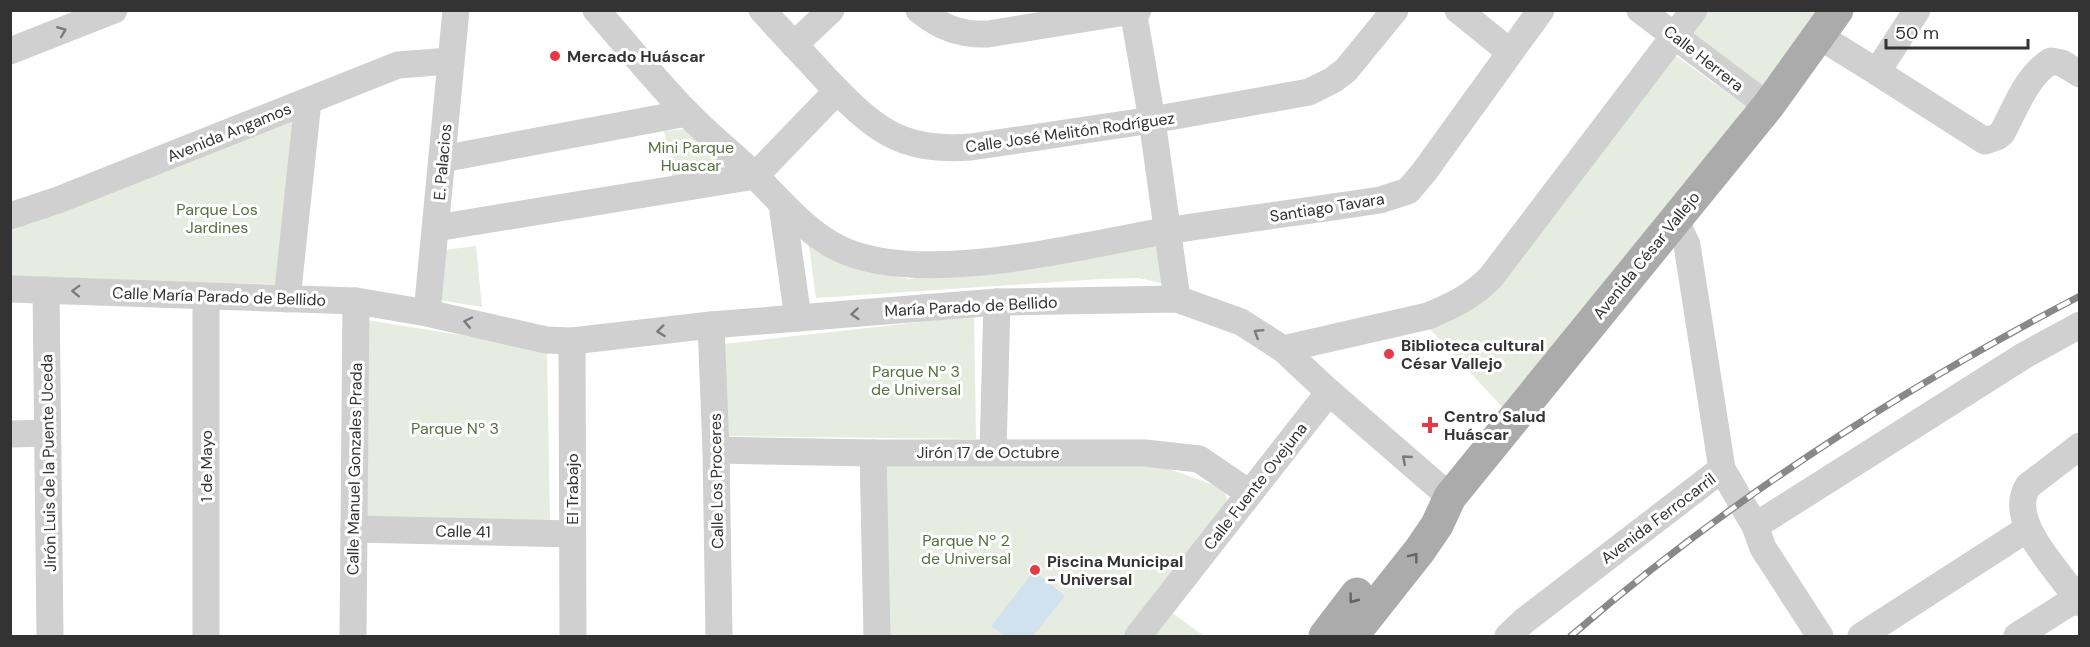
<svg xmlns="http://www.w3.org/2000/svg" width="2090" height="647" font-family="'DM Sans',sans-serif">
	<style>
		.green { fill: #e6ecdf }
		.water { fill: #cfe2ee }
		.lines { fill: none; stroke-linecap: round; stroke-linejoin: round }
		.minor { stroke: #d0d0d0; stroke-width: 27 }
		.major { stroke: #ababab; stroke-width: 33 }
		.rail-casing { stroke: #888; stroke-width: 7 }
		.rail { stroke: #fff; stroke-width: 4.5; stroke-dasharray: 14; stroke-linecap: butt }
		.oneway { stroke: #7a7a7a }
		.oneway2 { stroke: #636363 }
		.poi-dot { fill: #e63946; stroke: #fff; stroke-width: 2 }
		.labels { text-anchor: middle; stroke-width: 6; stroke-linejoin: round; paint-order: stroke }
		.poi-label { font-size: 16px; font-weight: bold; fill: #333; stroke: #fff; text-anchor: start }
		.street-label { font-size: 16px; fill: #333; stroke: #fff }
		.park-label { font-size: 16px; fill: #56703f; stroke: #fff }
	</style>
	<rect width="100%" height="100%" fill="#fff"/>
	<g class="green">
		<polygon points="1701,11 1830,11 1766,94 1687,30"/>
		<polygon points="1676,56 1747,107 1506,411 1427,326 1486,298"/>
		<polygon points="296,117 275,284 11,278 11,229"/>
		<polygon points="696,128 733,170 673,182 664,131"/>
		<polygon points="808,239 846,265 909,279 1158,244 1165,284 1139,278 1101,279 816,298"/>
		<polygon points="476,246 482,307 439,300 444,250"/>
		<polygon points="974,316 976,439 726,436 724,344"/>
		<polygon points="361,319 547,349 550,523 363,521"/>
		<polygon points="878,461 1164,467 1224,489 1228,502 1128,636 881,636"/>
		<polygon points="1168,610 1204,636 1148,636"/>
	</g>
	<polygon class="water" points="1034,571 1065,596 1033,636 1004,636 991,626"/>
	<g class="lines">
		<g class="minor">
			<path d="M596 10C626 44 655 80 686 112 707 134 731 153 753 174 780 200 804 231 838 248 919 288 1077 246 1165 231 1236 220 1309 211 1380 200L1408 191 1424 172 1541 10"/>
			<path d="M762 10C783 33 804 55 825 78 873 128 898 152 971 147L1152 120 1309 92 1333 80 1346 70 1395 10"/>
			<path d="M919 10C942 28 960 35 988 34L1138 10"/>
			<polyline points="1133,10 1152,120 1177,299"/>
			<polyline points="1458,10 1510,52"/>
			<polyline points="1640,10 1768,106"/>
			<polyline points="1819,36 1877,72 1917,10"/>
			<polyline points="794,45 831,10"/>
			<polyline points="10,51 114,10"/>
			<path d="M1877 72 1985 141 1997 137 2002 133C2015 109 2027 75 2051 61L2062 63 2080 74"/>
			<polyline points="442,159 687,113"/>
			<polyline points="782,205 798,318"/>
			<polyline points="10,216 58,200 398,65 450,61"/>
			<polyline points="1675,219 1687,245 1722,469 1755,526 1763,548 1820,636"/>
			<polyline points="436,228 755,176 837,91"/>
			<polyline points="10,289 356,301 427,313 546,340 572,341 711,325 997,302 1177,299 1241,322 1283,349 1329,392 1450,497"/>
			<polyline points="46,290 50,636"/>
			<polyline points="287,299 308,101"/>
			<polyline points="427,313 456,10"/>
			<polyline points="711,325 716,450 719,636"/>
			<polyline points="572,341 573,636"/>
			<path d="M1283 349 1428 316C1452 306 1473 296 1491 277L1694 10"/>
			<polyline points="10,434 47,433"/>
			<path d="M2080 446 2028 486C2005 522 2062 573 2080 603"/>
			<polyline points="716,450 873,453 1145,453 1199,459 1249,493"/>
			<polyline points="993,452 997,302"/>
			<polyline points="873,453 877,636"/>
			<polyline points="1755,526 2025,355 2080,325"/>
			<polyline points="354,529 572,534"/>
			<polyline points="206,636 206,296"/>
			<polyline points="353,636 356,301"/>
			<polyline points="1138,636 1329,392"/>
			<polyline points="1508,636 1524,621 1722,469"/>
			<polyline points="1861,636 2027,529"/>
			<polyline points="2017,636 2080,596"/>
		</g>
		<g class="major">
			<polyline points="1325,636 1357,594"/>
			<polyline points="1352,636 1420,550 1437,525 1450,497 1768,106 1837,10"/>
		</g>
		<defs>
			<path id="rail" d="M1571 636C1724 503 1900 390 2080 296"/>
		</defs>
		<use href="#rail" class="rail-casing"/>
		<use href="#rail" class="rail"/>
	</g>
	<defs><path id="oneway-chevron" d="M-2-3.5L2.5 0L-2 3.5" fill="none" stroke-width="1.6" stroke-linecap="round" stroke-linejoin="round" transform="scale(1.5)"/></defs>
	<g class="oneway">
		<use href="#oneway-chevron" transform="translate(62 31) rotate(-22)"/>
		<use href="#oneway-chevron" transform="translate(76 291) rotate(-178)"/>
		<use href="#oneway-chevron" transform="translate(855 314) rotate(175)"/>
		<use href="#oneway-chevron" transform="translate(468 322) rotate(-168)"/>
		<use href="#oneway-chevron" transform="translate(661 331) rotate(174)"/>
		<use href="#oneway-chevron" transform="translate(1258 333) rotate(-148)"/>
		<use href="#oneway-chevron" transform="translate(1406 459) rotate(-139)"/>
	</g>
	<g class="oneway2">
		<use href="#oneway-chevron" transform="translate(1414 557) rotate(-52)"/>
		<use href="#oneway-chevron" transform="translate(1353 599) rotate(127)"/>
	</g>
	<g class="poi-dot">
		<circle cx="555" cy="56" r="6"/>
		<circle cx="1389" cy="354" r="6"/>
		<path d="M1427 416h6v6h6v6h-6v6h-6v-6h-6v-6h6z"/>
		<circle cx="1035" cy="570" r="6"/>
	</g>
	<g class="labels">
		<g class="poi-label">
			<text x="567" y="62">Mercado Huáscar</text>
			<text x="1401" y="351">Biblioteca cultural<tspan x="1401" dy="18">César Vallejo</tspan></text>
			<text x="1444" y="422">Centro Salud<tspan x="1444" dy="18">Huáscar</tspan></text>
			<text x="1047" y="567">Piscina Municipal<tspan x="1047" dy="18">- Universal</tspan></text>
		</g>
		<g class="street-label">
			<text transform="translate(1704 58) rotate(38)" y="6">Calle Herrera</text>
			<text transform="translate(229 132) rotate(-22)" y="6">Avenida Angamos</text>
			<text transform="translate(1070 132) rotate(-8)" y="6">Calle José Melitón Rodríguez</text>
			<text transform="translate(442 162) rotate(-85)" y="6">E. Palacios</text>
			<text transform="translate(1327 207) rotate(-9)" y="6">Santiago Tavara</text>
			<text transform="translate(1646 255) rotate(-51)" y="6">Avenida César Vallejo</text>
			<text transform="translate(219 296) rotate(2)" y="6">Calle María Parado de Bellido</text>
			<text transform="translate(971 306) rotate(-3)" y="6">María Parado de Bellido</text>
			<text x="988" y="458">Jirón 17 de Octubre</text>
			<text transform="translate(48 463) rotate(-91)" y="6">Jirón Luis de la Puente Uceda</text>
			<text transform="translate(206 466) rotate(-90)" y="6">1 de Mayo</text>
			<text transform="translate(354 469) rotate(-89)" y="6">Calle Manuel Gonzales Prada</text>
			<text transform="translate(716 481) rotate(-91)" y="6">Calle Los Proceres</text>
			<text transform="translate(1255 486) rotate(-52)" y="6">Calle Fuente Ovejuna</text>
			<text transform="translate(572 489) rotate(-90)" y="6">El Trabajo</text>
			<text transform="translate(1658 518) rotate(-37)" y="6">Avenida Ferrocarril</text>
			<text transform="translate(463 531) rotate(1)" y="6">Calle 41</text>
		</g>
		<g class="park-label">
			<text x="691" y="153">Mini Parque<tspan x="691" dy="18">Huascar</tspan></text>
			<text x="217" y="215">Parque Los<tspan x="217" dy="18">Jardines</tspan></text>
			<text x="916" y="377">Parque Nº 3<tspan x="916" dy="18">de Universal</tspan></text>
			<text x="455" y="434">Parque Nº 3</text>
			<text x="966" y="546">Parque Nº 2<tspan x="966" dy="18">de Universal</tspan></text>
		</g>
	</g>
	<rect width="2090" height="647" fill="none" stroke="#333333" stroke-width="24"/>
	<path d="M1886 39v9h142v-9" fill="none" stroke="#333333" stroke-width="3"/>
	<text x="1895" y="39" font-size="18" fill="#333333" stroke="#ffffff" stroke-width="4.5" paint-order="stroke">50 m</text>
</svg>
